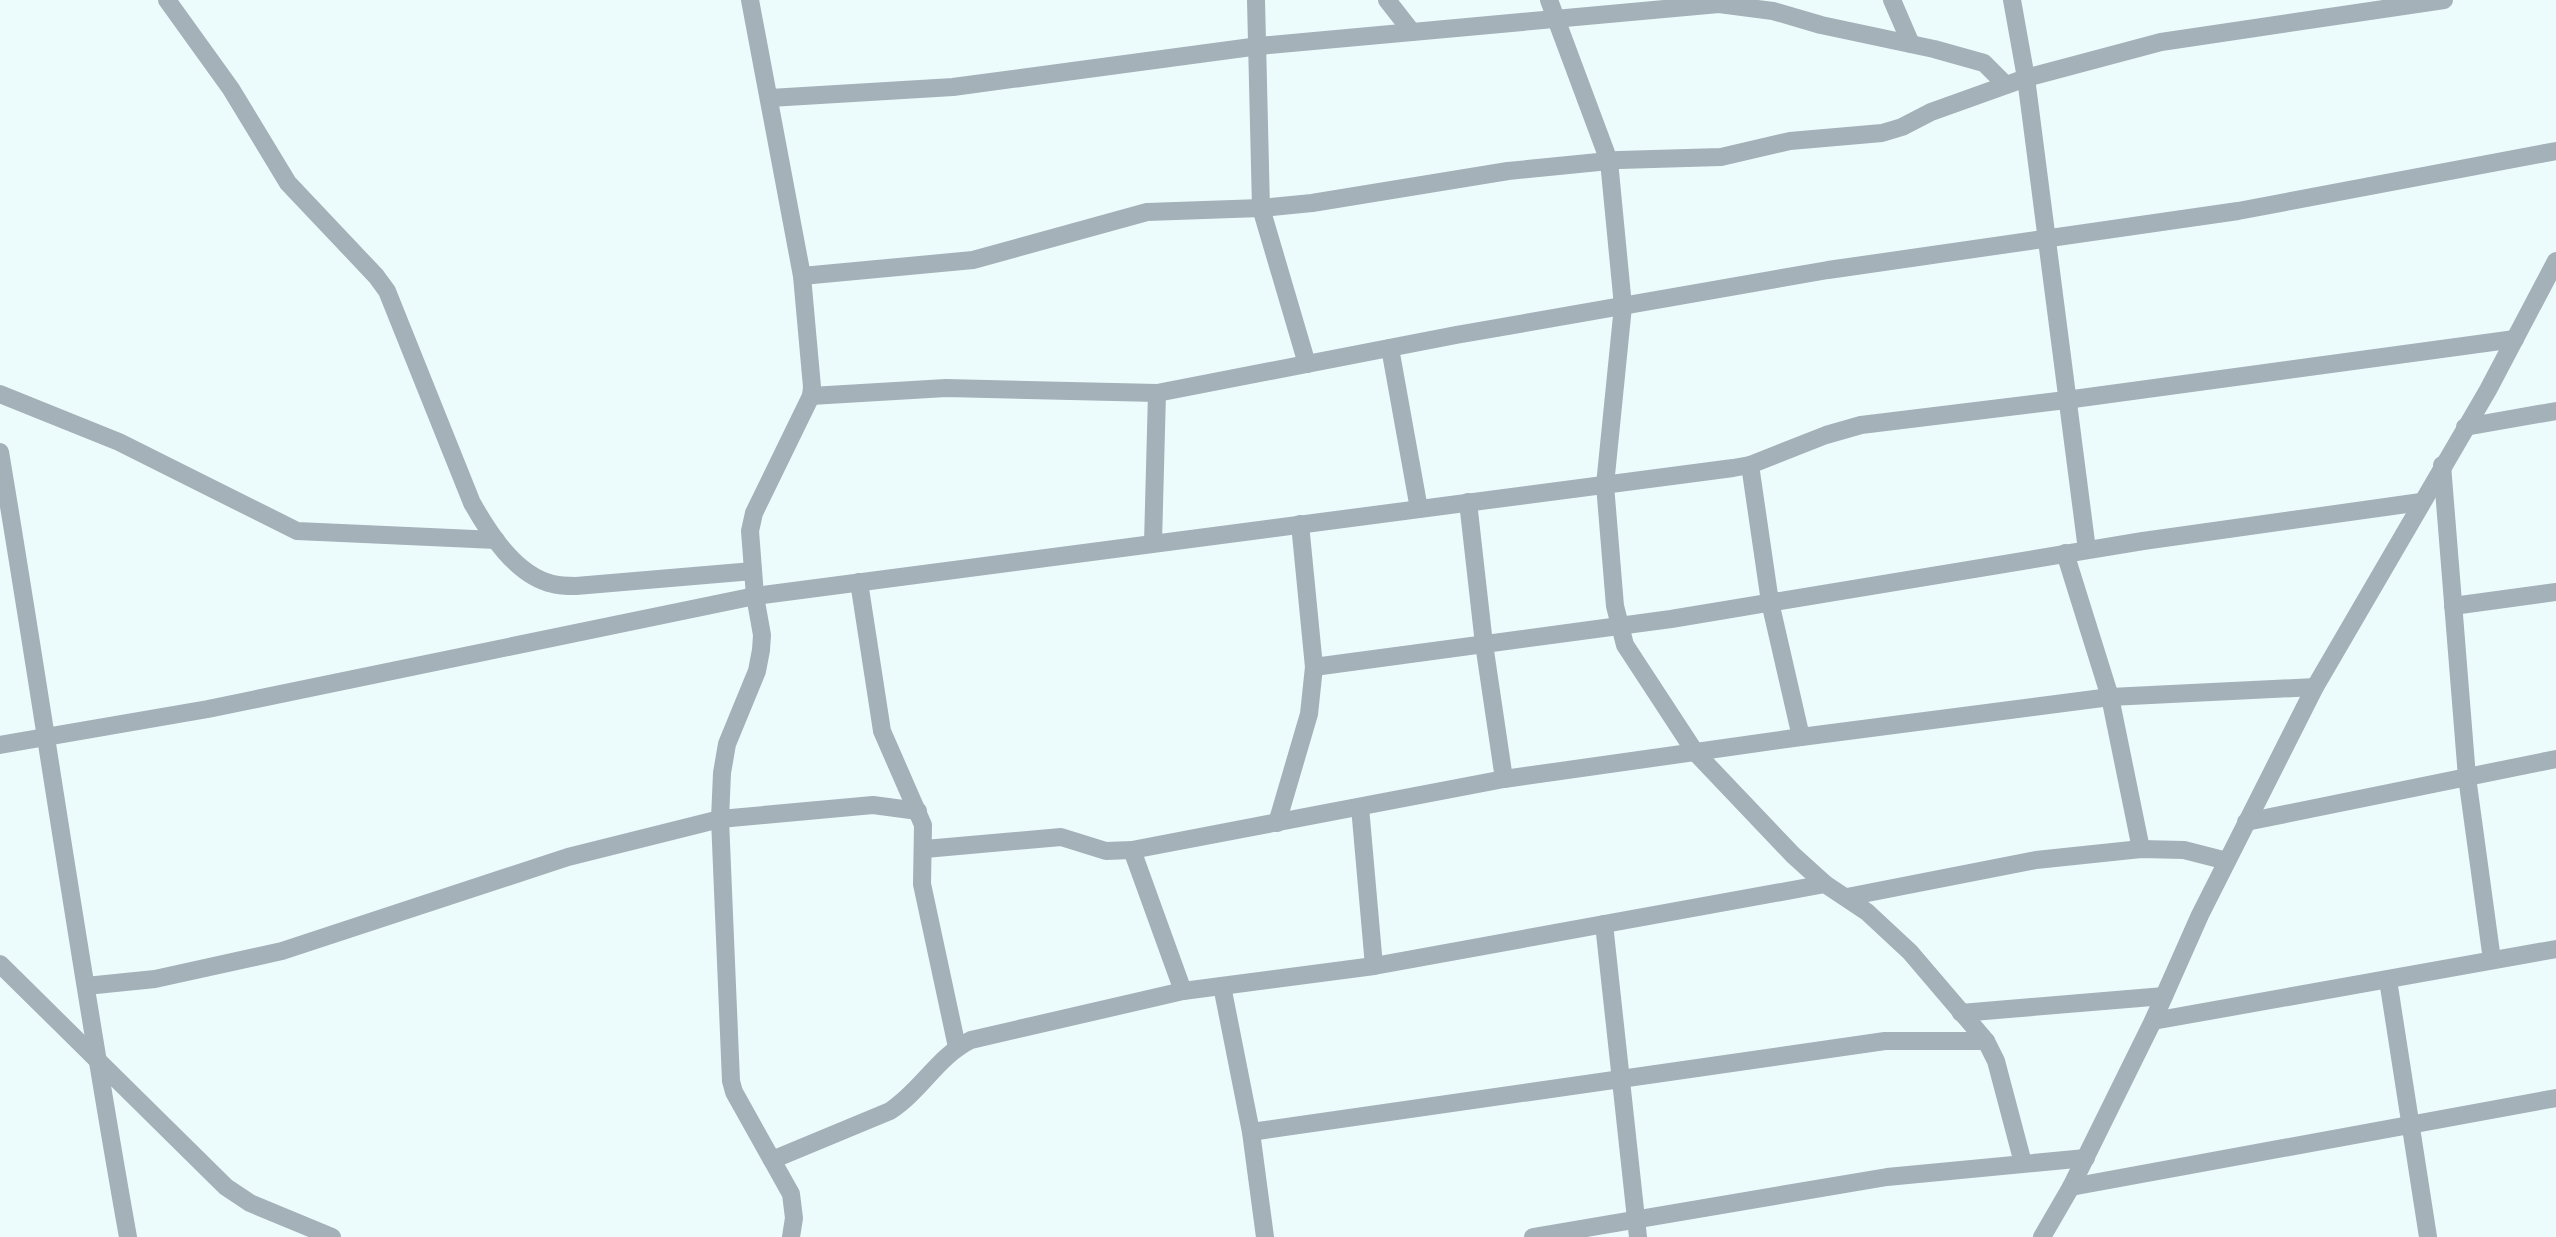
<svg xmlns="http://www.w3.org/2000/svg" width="2556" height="1237" font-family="'Roboto Condensed',sans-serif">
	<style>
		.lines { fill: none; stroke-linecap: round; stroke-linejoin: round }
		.street { stroke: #a4b1b8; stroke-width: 18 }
	</style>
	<rect width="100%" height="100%" fill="#ecfcfd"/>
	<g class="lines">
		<g class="street">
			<path d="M167 0 231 89 288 183 376 276 387 291 472 503C489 533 516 576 553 584 560 586 569 586 576 586L753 571"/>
			<polyline points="750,0 802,276 812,387 811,396 754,513 750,531 755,596 762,635 761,650 757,671 727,744 722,773 720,819 731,1081 734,1092 791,1194 794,1218 791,1237"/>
			<polyline points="1256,0 1261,208 1307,364"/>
			<polyline points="1387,0 1412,32"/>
			<polyline points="1549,0 1609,161 1623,306 1605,485 1615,606 1625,645 1695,752 1793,855 1825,884 1867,912 1910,952 1986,1041 1996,1061 2023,1163"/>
			<polyline points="1892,0 1911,44"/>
			<polyline points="2012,0 2026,78 2087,550"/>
			<polyline points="770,98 953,87 1259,46 1719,4 1773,11 1821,25 1934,49 1984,63 2006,85"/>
			<polyline points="802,276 973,260 1147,212 1261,208 1312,203 1508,171 1619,160 1721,157 1790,141 1882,133 1902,127 1931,112 2026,78 2161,42 2444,0"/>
			<polyline points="1390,348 1419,509"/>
			<polyline points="0,394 119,442 297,531 496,540"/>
			<polyline points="811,396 946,388 1157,393 1456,335 1828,270 2238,211 2556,151"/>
			<polyline points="2465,427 2556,411"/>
			<path d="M0 452C44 714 81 976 128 1237"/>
			<polyline points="1750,465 1770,602 1801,737"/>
			<polyline points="2442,465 2467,777 2492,960"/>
			<polyline points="1468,502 1484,644 1504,779"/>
			<polyline points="1153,543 1157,393"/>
			<polyline points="2065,553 2110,697 2141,849"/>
			<polyline points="859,582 882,731 923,825 922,884 957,1047"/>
			<polyline points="2453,606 2556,592"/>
			<polyline points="1314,667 1671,619 2143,541 2421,502"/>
			<polyline points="0,745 208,709 755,596 1733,468 1750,465 1826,435 1861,425 2066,400 2515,339"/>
			<polyline points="1360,807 1374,966"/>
			<polyline points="2246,822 2556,759"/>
			<polyline points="1277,823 1309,714 1314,667 1300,524"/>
			<polyline points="925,849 1061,837 1106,851 1132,850 1504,779 1801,737 2110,697 2315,687"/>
			<polyline points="1132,850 1183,991"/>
			<polyline points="1847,897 2036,860 2141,849 2184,850 2227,861"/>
			<polyline points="1604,924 1638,1237"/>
			<polyline points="0,964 226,1187 250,1203 332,1237"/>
			<polyline points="2388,980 2428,1237"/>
			<polyline points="86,986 155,979 282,951 568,857 720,819 873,805 918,811"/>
			<polyline points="1222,986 1251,1132 1265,1237"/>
			<polyline points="1961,1013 2164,996"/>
			<polyline points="2153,1021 2556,949"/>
			<polyline points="1251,1132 1885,1041 1986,1041"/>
			<path d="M772 1160 890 1111C921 1091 938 1056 971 1040L1183 991 1374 966 1825 884"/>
			<polyline points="2071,1187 2556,1098"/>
			<polyline points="1533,1237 1887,1177 2086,1158"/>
			<polyline points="2042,1237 2071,1187 2153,1021 2200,915 2315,687 2488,390 2556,261"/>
		</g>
	</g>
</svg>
